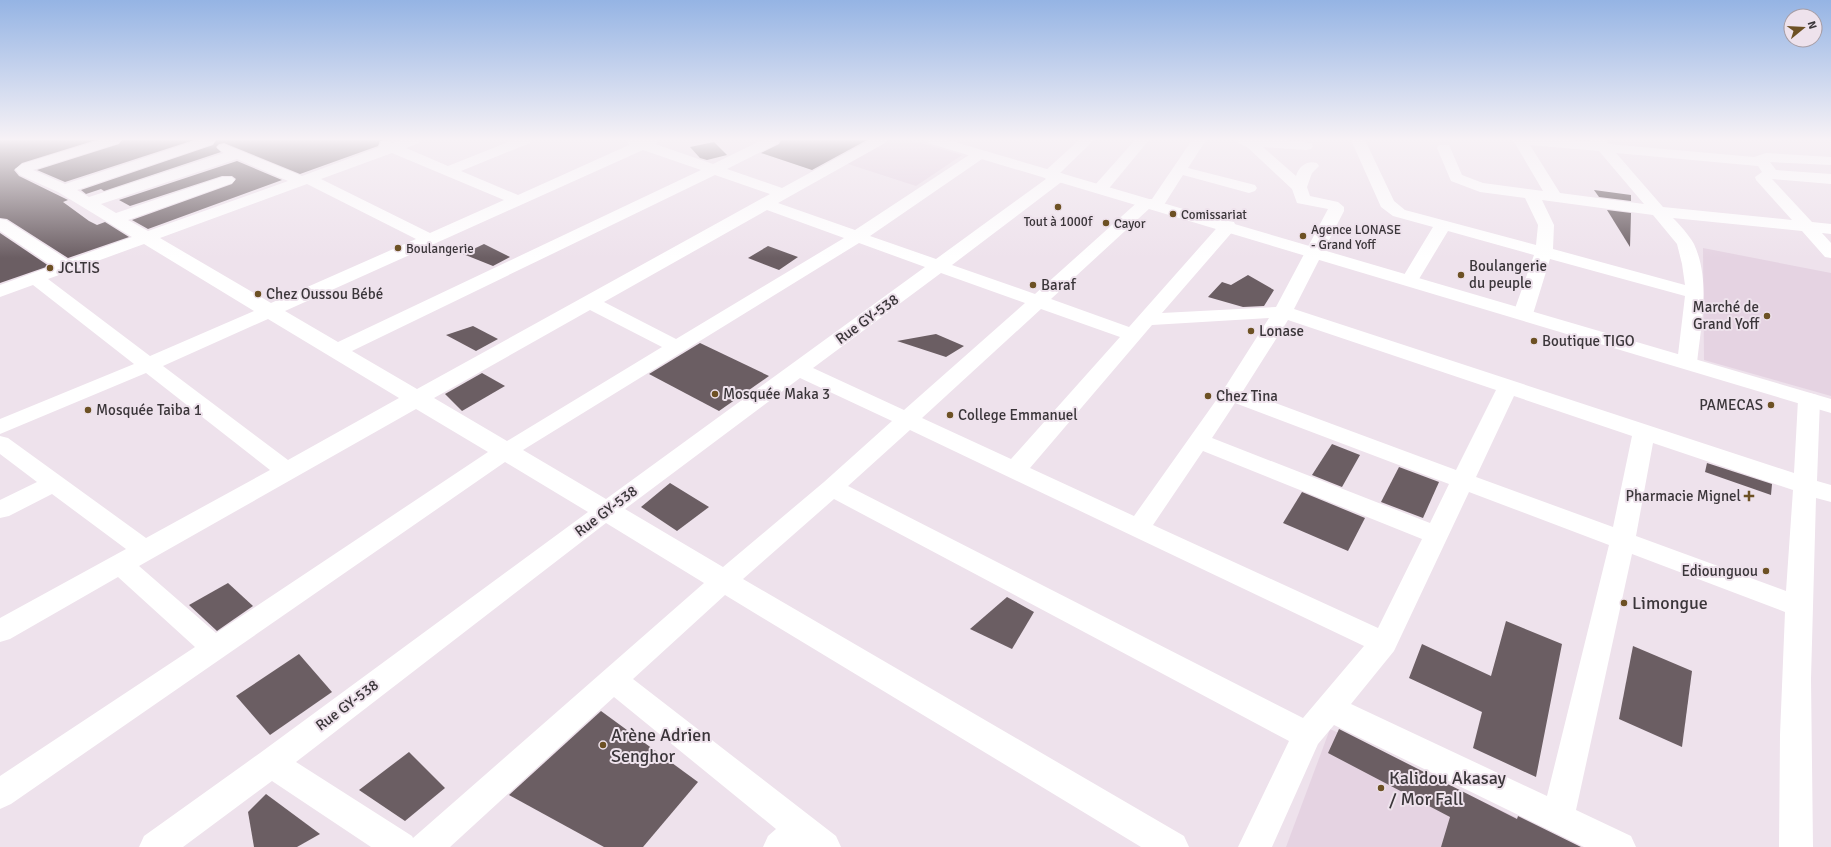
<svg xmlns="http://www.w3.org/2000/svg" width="1831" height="847" font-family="Signika,sans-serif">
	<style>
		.built { fill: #e5d3e2 }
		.building { fill: #6b5e63 }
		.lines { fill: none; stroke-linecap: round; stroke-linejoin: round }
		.minor { fill: #fff; fill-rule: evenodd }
		.tertiary { fill: #fff; fill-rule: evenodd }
		.poi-dot { fill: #6d5124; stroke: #eee2ec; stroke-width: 1.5 }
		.labels { text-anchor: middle; stroke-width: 4; stroke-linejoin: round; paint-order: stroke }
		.far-poi-label { font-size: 13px; fill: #3b363a; stroke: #eee2ec; text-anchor: start }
		.poi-label { font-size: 15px; fill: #3b363a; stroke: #eee2ec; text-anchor: start }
		.street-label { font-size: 15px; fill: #3b363a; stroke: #eee2ec }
		.near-poi-label { font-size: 18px; fill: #3b363a; stroke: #eee2ec; text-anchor: start }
	</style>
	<rect width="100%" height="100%" fill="#eee2ec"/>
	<g class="built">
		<polygon points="888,140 910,140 962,155 916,186 845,163"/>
		<polygon points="1703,248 1831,273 1831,396 1704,360"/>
		<polygon points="1330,729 1579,847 1286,847"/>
	</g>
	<g class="building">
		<polygon points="0,140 96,140 22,163 14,170 19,176 68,200 63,202 89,221 97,225 105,222 129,237 68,258 7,219 0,218"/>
		<polygon points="122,140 194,140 65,182 37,170 119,144"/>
		<polygon points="216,140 385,140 380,141 378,146 300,174 224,143 219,144 216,147 221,152 104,191 101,189 86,194 81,190 213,145"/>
		<polygon points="781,140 867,140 812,170 761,153 779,144"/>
		<polygon points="714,142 727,155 707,160 700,158 690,147"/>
		<polygon points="237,161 282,180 148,229 132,220 232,184 236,179 232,176 222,176 130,206 119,200"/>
		<polygon points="1594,190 1631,195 1631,201 1599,197"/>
		<polygon points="1607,210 1631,213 1630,247"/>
		<polygon points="0,233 49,266 0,283"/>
		<polygon points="484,244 510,257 493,266 463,254"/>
		<polygon points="768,246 798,257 779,270 748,258"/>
		<polygon points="1248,275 1274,290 1264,306 1243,307 1208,297 1222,282 1231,285"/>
		<polygon points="473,326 498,339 476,351 446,335"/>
		<polygon points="936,334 964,346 946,357 897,341"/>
		<polygon points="700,343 769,376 719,411 649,374"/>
		<polygon points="482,373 505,386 462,411 445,394"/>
		<polygon points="1332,444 1360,455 1342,487 1312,475"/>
		<polygon points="1707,463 1772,484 1771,495 1705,472"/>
		<polygon points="1399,467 1439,482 1423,518 1381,502"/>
		<polygon points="670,483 709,507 677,531 641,507"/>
		<polygon points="1302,492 1365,518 1348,551 1283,523"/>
		<polygon points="228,583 253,606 217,631 189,605"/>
		<polygon points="1007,597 1034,612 1012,649 970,629"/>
		<polygon points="1506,621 1562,644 1536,777 1473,748 1482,712 1409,678 1422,644 1491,676"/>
		<polygon points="1633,646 1692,671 1682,747 1619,719"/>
		<polygon points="299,654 332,692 270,735 236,696"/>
		<polygon points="601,711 698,782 643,847 604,847 509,795"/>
		<polygon points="1339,729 1517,819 1518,816 1581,847 1441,847 1450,817 1328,753"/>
		<polygon points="409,752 445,788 405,821 359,790"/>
		<polygon points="266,794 320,834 297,847 254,847 248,812"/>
	</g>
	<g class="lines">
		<g class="minor">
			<path d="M100 140H121L119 143 33 170 65 184 198 140 215 141 213 144 77 190 89 197 224 153 217 148 219 145 224 144 302 176 380 147 379 145 381 142 386 141 393 143 401 140H421L419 143 406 148 448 166 513 140H532L530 143 461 171 518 195 629 145 627 142 628 140H660L655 144 713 164 762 140H780L778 143 727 169 782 188 870 140H887L885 143 778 203 855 230 975 151H985L987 154 985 157 870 236 936 259 1046 179 1041 175 1044 172 1079 140H1094L1060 173 1064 174 1067 177 1064 180 952 265 1035 294 1141 199H1152L1192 140H1206L1188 168 1255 185 1257 188 1255 191 1249 193 1183 175 1162 208 1156 210 1150 208 1051 299 1129 327 1222 222 1228 221 1234 222 1236 226 1234 230 1162 313 1276 307 1328 209 1297 203 1292 189 1247 147 1238 143 1236 140H1283L1311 143 1313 146 1311 149 1306 150 1263 147 1296 176C1299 166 1307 160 1317 163L1319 166 1312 173 1307 187 1310 196 1338 202 1344 207V211L1294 309 1794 473 1798 400 1801 395 1809 393 1817 395 1820 400 1817 481 1831 485V502L1816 498 1811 679 1813 847H1779L1780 735 1785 612 1632 554 1576 810 1631 836 1636 847H1584L1334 725 1318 744 1272 847H1238L1289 741 834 499 743 579 1184 836 1189 847H1141L725 595 633 679 836 836 841 847H763L768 836 776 829 614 697 450 847H371L272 781 183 847H139L144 836 260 753 588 512 505 462 11 804 0 809V776L195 647 118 577 10 639 0 642V618L126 549 52 494 9 516 0 518V500L37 482 0 454V436L8 438 146 538 270 470 146 373 0 434V419L134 364 33 285 0 297V285L52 266 0 231V219L6 220 68 260 132 237 58 192 20 175 15 169 22 164ZM643 150 701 170 338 342 285 311ZM392 153 504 200 430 233 321 179ZM237 159 288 181 148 231 128 220 232 183 235 180 232 177H222L116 213 101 204ZM715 175 770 194 417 389 352 351ZM307 184 416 239 271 303 160 238ZM767 210 844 238 676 339 604 302ZM859 243 925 267 606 499 523 450ZM144 244 254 311 150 356 48 279ZM941 273 1025 303 904 410 813 368ZM1041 309 1120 337 1011 459 922 418ZM590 310 662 347 507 441 434 398ZM1269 318 1222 392 1134 516 1030 468 1152 325ZM268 319 399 398 288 460 163 366ZM1288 320 1496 390 1456 470 1243 391ZM800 378 892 421 824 482 723 567 625 509ZM1514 396 1632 436 1613 527 1476 477ZM1235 403 1449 484 1430 523 1212 438ZM416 409 488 452 216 633 139 566ZM910 430 1364 646 1303 718 848 486ZM1653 443 1793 490 1786 591 1636 536ZM1203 451 1422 539 1378 628 1153 525ZM1469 492 1609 545 1547 796 1351 704 1394 651ZM606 523 704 583 413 838 412 836 296 762Z"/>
			<polygon points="1135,140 1149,140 1106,192 1094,192 1092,189 1094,186"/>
			<path d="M1351 140H1365L1394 201 1405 210 1536 245 1538 225 1525 198 1480 192 1451 181 1437 148 1439 145H1449L1462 175 1483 183 1543 191 1513 140H1566L1591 142 1590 140H1604L1608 144 1754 157 1766 153 1831 157V165L1770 162 1776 170 1831 174V184L1772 179 1812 222 1831 224V234L1822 233 1831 243V258L1825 257 1802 231 1673 218C1680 225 1689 235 1694 244 1711 281 1701 325 1697 363L1694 367 1687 369 1680 367 1677 363 1685 296 1550 259 1533 314 1530 318 1523 320 1516 318 1513 314 1534 255 1448 231 1416 284 1410 285 1404 284 1401 280 1433 227 1393 216 1381 207ZM1530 145 1599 151 1644 204 1560 193ZM1616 153 1758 166 1762 172 1755 177 1756 180 1792 220 1663 207ZM1542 200 1653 215 1677 244 1682 264 1685 285 1553 249 1554 225Z"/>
		</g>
		<polygon class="tertiary" points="926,140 948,140 1831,399 1831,413 928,143"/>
	</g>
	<linearGradient id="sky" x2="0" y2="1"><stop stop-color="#95b4e4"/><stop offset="0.54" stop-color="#f7f2f6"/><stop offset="1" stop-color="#f7f2f6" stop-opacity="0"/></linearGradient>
	<rect width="1831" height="258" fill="url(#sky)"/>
	<g class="poi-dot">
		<circle cx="1058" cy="207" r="4"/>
		<circle cx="1173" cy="214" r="4"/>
		<circle cx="1106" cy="223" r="4"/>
		<circle cx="1303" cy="236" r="4"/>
		<circle cx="398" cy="248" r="4"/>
		<circle cx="50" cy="268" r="4"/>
		<circle cx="1461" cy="275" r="4"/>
		<circle cx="1033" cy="285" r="4"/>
		<circle cx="258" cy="294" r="4"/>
		<circle cx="1767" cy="316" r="4"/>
		<circle cx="1251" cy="331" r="4"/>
		<circle cx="1534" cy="341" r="4"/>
		<circle cx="715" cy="394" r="4"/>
		<circle cx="1208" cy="396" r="4"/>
		<circle cx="1771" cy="405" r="4"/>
		<circle cx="88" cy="410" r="4"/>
		<circle cx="950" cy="415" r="4"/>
		<path d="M1747 490h4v4h4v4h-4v4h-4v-4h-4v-4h4z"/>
		<circle cx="1766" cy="571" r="4"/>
		<circle cx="1624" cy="603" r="4"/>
		<circle cx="603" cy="745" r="4"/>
		<circle cx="1381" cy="788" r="4"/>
	</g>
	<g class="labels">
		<g class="far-poi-label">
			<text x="1181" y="219">Comissariat</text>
			<text x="1058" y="226" text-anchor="middle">Tout à 1000f</text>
			<text x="1114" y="228">Cayor</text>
			<text x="1311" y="234">Agence LONASE<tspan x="1311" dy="15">- Grand Yoff</tspan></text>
			<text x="406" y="253">Boulangerie</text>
		</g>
		<g class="poi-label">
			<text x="1469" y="271">Boulangerie<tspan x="1469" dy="17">du peuple</tspan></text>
			<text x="58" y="273">JCLTIS</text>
			<text x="1041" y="290">Baraf</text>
			<text x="266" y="299">Chez Oussou Bébé</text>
			<text x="1759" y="312" text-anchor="end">Marché de<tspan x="1759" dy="17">Grand Yoff</tspan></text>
			<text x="1259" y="336">Lonase</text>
			<text x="1542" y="346">Boutique TIGO</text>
			<text x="723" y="399">Mosquée Maka 3</text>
			<text x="1216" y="401">Chez Tina</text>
			<text x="1763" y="410" text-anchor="end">PAMECAS</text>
			<text x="96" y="415">Mosquée Taiba 1</text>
			<text x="958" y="420">College Emmanuel</text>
			<text x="1741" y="501" text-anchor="end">Pharmacie Mignel</text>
			<text x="1758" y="576" text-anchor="end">Ediounguou</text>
		</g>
		<g class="street-label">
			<text transform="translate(867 319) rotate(-36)" y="5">Rue GY-538</text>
			<text transform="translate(606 511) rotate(-37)" y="5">Rue GY-538</text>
			<text transform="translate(347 705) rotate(-37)" y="5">Rue GY-538</text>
		</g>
		<g class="near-poi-label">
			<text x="1632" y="609">Limongue</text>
			<text x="611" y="741">Arène Adrien<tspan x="611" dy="21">Senghor</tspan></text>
			<text x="1389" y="784">Kalidou Akasay<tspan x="1389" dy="21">/ Mor Fall</tspan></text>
		</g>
	</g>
	<g transform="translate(1803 28) rotate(72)"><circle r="19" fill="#eee2ec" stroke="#a69da5"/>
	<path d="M0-3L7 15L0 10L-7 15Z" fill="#6d5124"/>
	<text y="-6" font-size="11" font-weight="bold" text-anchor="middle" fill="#3b363a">N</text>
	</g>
</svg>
